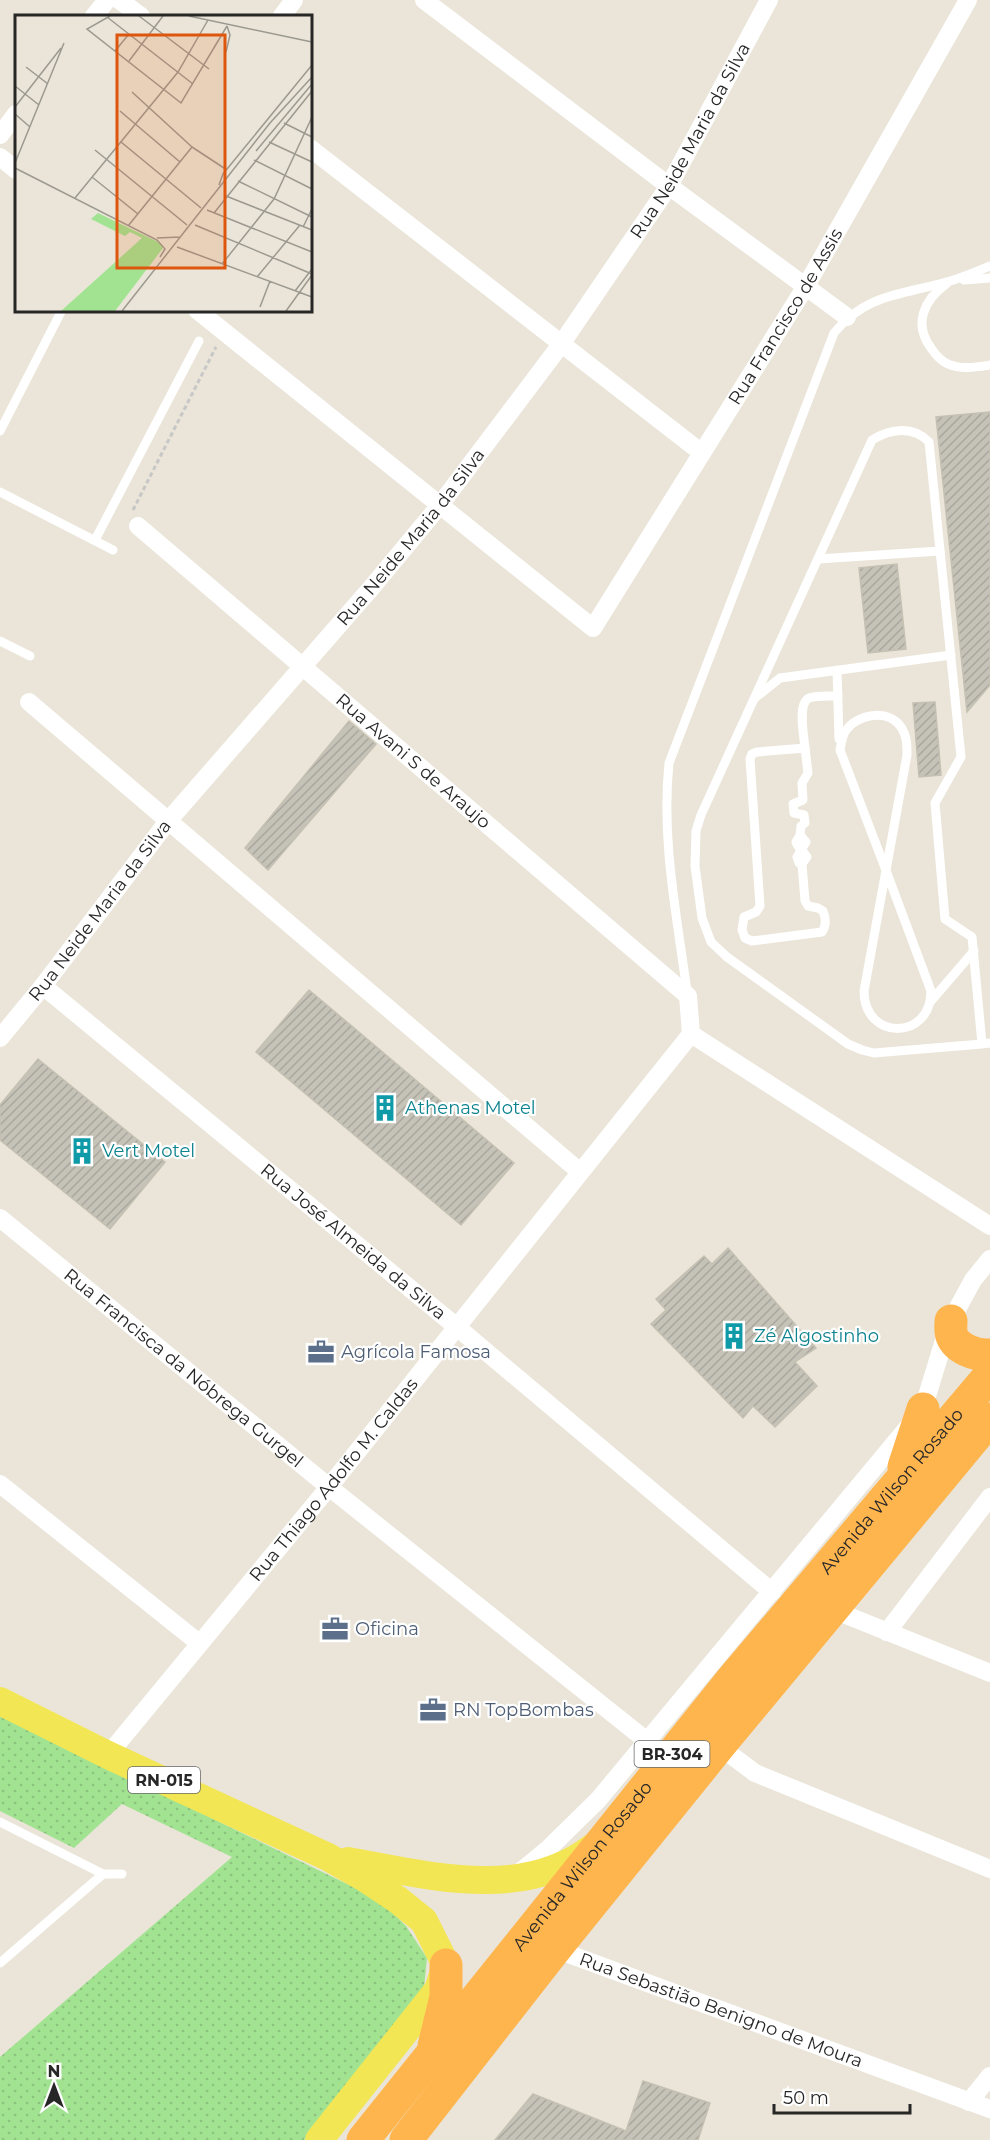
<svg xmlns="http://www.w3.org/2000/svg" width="990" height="2140" font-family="Montserrat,sans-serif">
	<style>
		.grass { fill: url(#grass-dots) }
		.building { fill: url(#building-hatch); stroke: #c5c1b2; stroke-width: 1.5 }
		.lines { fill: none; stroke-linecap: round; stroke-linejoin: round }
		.path { stroke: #c7c7c7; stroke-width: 3; stroke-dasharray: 4.5 3; stroke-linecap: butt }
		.lane { stroke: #fff; stroke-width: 9 }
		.street { stroke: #fff; stroke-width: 18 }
		.primary { stroke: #f3e654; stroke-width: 28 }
		.highway { stroke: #ffb54e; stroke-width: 33 }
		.labels { text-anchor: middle; stroke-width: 4.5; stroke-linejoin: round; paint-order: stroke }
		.shield { fill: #fff; stroke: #686868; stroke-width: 1.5 }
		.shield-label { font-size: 16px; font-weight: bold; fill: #272727 }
		.street-label { font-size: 18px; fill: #272727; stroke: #fff }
		.culture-label { font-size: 18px; fill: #0d838f; stroke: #fff; text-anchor: start }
		.service-label { font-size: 18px; fill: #4e5e75; stroke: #fff; text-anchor: start }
		.inset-road { fill: none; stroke: #9c9991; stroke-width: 1.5 }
		.view { fill: #de560d; fill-opacity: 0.15; stroke: #de560d; stroke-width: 3 }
		.inset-edge { fill: none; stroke: #272727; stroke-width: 3 }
	</style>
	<defs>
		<pattern id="grass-dots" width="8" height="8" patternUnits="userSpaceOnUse" patternTransform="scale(1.5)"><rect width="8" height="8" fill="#a2e392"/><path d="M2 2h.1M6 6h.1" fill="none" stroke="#8cc37e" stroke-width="1.8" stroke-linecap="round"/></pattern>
		<pattern id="building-hatch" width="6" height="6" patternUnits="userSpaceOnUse" patternTransform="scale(1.5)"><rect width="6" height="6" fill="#c5c2b8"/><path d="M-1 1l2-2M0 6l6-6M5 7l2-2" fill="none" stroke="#a9a79e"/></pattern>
	</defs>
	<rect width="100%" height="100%" fill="#eae5d8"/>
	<polygon class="grass" points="0,1715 380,1900 406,1926 427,1958 424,1988 394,2030 304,2140 0,2140 0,2057 232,1857 122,1804 74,1848 0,1811"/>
	<g class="building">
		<polygon points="990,412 990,685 967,712 936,417"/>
		<polygon points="897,564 906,649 868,653 859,568"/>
		<polygon points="935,702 941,775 919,777 913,703"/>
		<polygon points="349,721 376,744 268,870 245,848"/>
		<polygon points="309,990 514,1163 461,1225 256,1052"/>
		<polygon points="38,1059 165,1162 110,1229 0,1140 0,1105"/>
		<polygon points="728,1248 816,1348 795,1362 817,1386 775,1427 753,1406 743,1418 651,1324 666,1310 656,1299 704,1256 712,1264"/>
		<polygon points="643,2081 710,2103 698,2140 495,2140 533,2094 626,2131"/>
	</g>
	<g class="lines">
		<polyline class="path" points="133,510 216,347"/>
		<g class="lane">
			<polyline points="964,280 990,278"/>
			<path d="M946 284C924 300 913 324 931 348 935 354 941 361 948 364 961 370 977 367 990 365"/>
			<polyline points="0,431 62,310"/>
			<polyline points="0,492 113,550"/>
			<polyline points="95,540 199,341"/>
			<polyline points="818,559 940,551"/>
			<polyline points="0,641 30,656"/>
			<polyline points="837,670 839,739"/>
			<polyline points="755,698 780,678 951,655"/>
			<path d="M805 748C804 736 797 704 809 698 816 695 830 696 838 696"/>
			<path d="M800 835 806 842 797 857 799 863 802 864 807 857C804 851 798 849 796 842L800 835 801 826 805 823 804 815 794 813 793 804 803 800 802 783 808 773 805 748 757 752 752 754 750 759 760 906 756 912 744 917 742 930 745 938 752 941 822 932C826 926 826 918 823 911L818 908 808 906 805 901 802 864"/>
			<path d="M887 873 931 991C931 1041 864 1041 864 991L907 755C907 745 907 736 901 727 888 708 856 714 845 732 842 737 841 745 840 750L887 873"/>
			<path d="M687 992C677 916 661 840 669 763L834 333C868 292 904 295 950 281 964 277 977 271 990 266"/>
			<polyline points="931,1001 974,951"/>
			<path d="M982 1044 972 937 945 919 935 803 961 757 929 442C913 425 890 429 872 440L701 815 696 831 695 866 702 918 711 942 727 957 848 1044 862 1050 874 1053 982 1044 990 1043"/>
			<polyline points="0,1822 103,1874 122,1874"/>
			<polyline points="0,1963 103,1874"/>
		</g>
		<g class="street">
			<polyline points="119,0 141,16"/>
			<polyline points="424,0 669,186 847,317"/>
			<polyline points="94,16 107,0"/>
			<polyline points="282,16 294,0"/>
			<polyline points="0,135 16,114"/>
			<polyline points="310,148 702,453"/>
			<polyline points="0,157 16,170"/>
			<path id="s1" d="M197 310 593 628 806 286 968 0"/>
			<path id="s2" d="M138 526 688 996 691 1034"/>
			<polyline points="29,702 579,1171"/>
			<path id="s3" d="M43 986 458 1328 772 1592"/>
			<polyline points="691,1034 990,1226"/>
			<path id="s4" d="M0 1038 43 986 168 821 372 587 440 505 562 343 669 186 769 0"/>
			<path id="s5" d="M0 1218 329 1487 647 1741"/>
			<polyline points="0,1484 199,1643"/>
			<polyline points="831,1609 990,1673"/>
			<polyline points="887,1632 990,1497"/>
			<polyline points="719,1746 755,1773 990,1869"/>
			<path id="s6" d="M108 1755 329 1487 691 1034"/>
			<polyline points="519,1873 548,1849 598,1800 923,1409 949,1324 973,1280 990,1259"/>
			<path id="s7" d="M555 1949 990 2109"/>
			<polyline points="969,2102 990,2076"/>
		</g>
		<g class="primary">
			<polyline points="0,1701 108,1755 328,1857 365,1878 398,1900 424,1921 446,1965 438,1990 319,2140"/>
			<path d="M348 1861C427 1875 523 1902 593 1847"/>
		</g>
		<g class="highway">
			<path d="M951 1321C951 1326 950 1332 952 1336 957 1349 977 1356 990 1355"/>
			<polyline points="904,1467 923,1409"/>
			<polyline points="434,2046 446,1997 446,1965"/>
			<path id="s8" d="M363 2140 730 1682 990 1375"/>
			<polyline points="406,2140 555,1949 719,1746 990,1419"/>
		</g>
	</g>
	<defs>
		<symbol id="building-bare" viewBox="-9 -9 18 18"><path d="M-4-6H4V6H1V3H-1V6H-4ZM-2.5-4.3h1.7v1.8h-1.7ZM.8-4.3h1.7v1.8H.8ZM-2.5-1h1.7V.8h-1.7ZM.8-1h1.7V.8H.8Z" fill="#0f9aa8" stroke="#fff" stroke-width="2.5" paint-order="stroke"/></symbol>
		<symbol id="office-bare" viewBox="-9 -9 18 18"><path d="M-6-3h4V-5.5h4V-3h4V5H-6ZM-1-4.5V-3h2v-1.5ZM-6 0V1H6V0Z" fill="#5c6f8a" stroke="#fff" stroke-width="2.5" paint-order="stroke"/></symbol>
	</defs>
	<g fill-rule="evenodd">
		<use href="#building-bare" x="366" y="1089" width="38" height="38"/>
		<use href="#building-bare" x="63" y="1132" width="38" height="38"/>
		<use href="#building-bare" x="715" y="1317" width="38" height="38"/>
		<use href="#office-bare" x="302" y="1333" width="38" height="38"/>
		<use href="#office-bare" x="316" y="1610" width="38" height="38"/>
		<use href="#office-bare" x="414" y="1691" width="38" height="38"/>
	</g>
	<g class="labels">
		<g class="shield">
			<rect x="634.5" y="1741" width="75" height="26" rx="4.5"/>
			<rect x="128" y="1767" width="72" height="26" rx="4.5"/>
		</g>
		<g class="shield-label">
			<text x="672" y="1760">BR-304</text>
			<text x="164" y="1786">RN-015</text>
		</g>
		<g class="street-label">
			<text dy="6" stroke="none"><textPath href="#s4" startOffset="1134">Rua Neide Maria da Silva</textPath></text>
			<text dy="6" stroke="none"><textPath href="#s1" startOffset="874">Rua Francisco de Assis</textPath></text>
			<text dy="6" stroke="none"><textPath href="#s4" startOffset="648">Rua Neide Maria da Silva</textPath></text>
			<text dy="6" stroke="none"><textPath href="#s2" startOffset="362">Rua Avani S de Araujo</textPath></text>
			<text dy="6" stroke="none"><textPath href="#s4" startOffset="162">Rua Neide Maria da Silva</textPath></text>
			<text dy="6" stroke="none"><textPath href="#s3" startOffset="402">Rua José Almeida da Silva</textPath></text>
			<text dy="6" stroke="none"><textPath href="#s5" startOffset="237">Rua Francisca da Nóbrega Gurgel</textPath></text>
			<text dy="6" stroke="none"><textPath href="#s6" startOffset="356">Rua Thiago Adolfo M. Caldas</textPath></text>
			<text dy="6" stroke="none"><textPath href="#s8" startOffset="837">Avenida Wilson Rosado</textPath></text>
			<text dy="6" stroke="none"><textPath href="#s8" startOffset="351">Avenida Wilson Rosado</textPath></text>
			<text dy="6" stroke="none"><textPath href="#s7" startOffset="177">Rua Sebastião Benigno de Moura</textPath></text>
		</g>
		<g class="culture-label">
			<text x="405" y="1114">Athenas Motel</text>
			<text x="102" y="1157">Vert Motel</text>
			<text x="754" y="1342">Zé Algostinho</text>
		</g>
		<g class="service-label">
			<text x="341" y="1358">Agrícola Famosa</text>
			<text x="355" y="1635">Oficina</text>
			<text x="453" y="1716">RN TopBombas</text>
		</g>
	</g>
	<g transform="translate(15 15)">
		<rect width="297" height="297" fill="#eae5d8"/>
		<path d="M83 198 143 227 148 233 100 296H46L127 223 115 217 110 221 76 204Z" fill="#a2e392"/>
		<path class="inset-road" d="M95 1 72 14 166 88 212 11M124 1 194 54M174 1 297 27M92 2 178 69M100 36 114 19M211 37 215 20 212 11M114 46 148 1M11 52 33 69M0 71 24 90M117 77 177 132M0 92 46 33M105 96 165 147M0 99 15 112M269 108 297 122M106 127 186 193M254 127 297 147M177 132 212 155M80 135 172 210M241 136 297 69M239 145 297 174M0 148 49 28M0 153 142 225 150 234 145 242M77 162 123 199M223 166 297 202M204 170 208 159 297 50M211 181 297 215M60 183 163 57 193 5M192 195 297 237M199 198 297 76M180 210 297 259M113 211 177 132M288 212 297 194M142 223 165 222M162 232 297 282M207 249 259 184 297 102M242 262 285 210M280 276 297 254M245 292 255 266M107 296 255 108 297 62M271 296 297 260"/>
		<path class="view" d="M102 20H210V253H102Z"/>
		<rect width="297" height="297" class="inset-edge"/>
	</g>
	<g transform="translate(54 2086)" stroke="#ffffff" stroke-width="4.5" paint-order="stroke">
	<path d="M0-4.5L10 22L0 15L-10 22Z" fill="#272727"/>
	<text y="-9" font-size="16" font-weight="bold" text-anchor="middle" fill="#272727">N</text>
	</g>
	<path d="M774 2104v9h136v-9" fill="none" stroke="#272727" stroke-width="3"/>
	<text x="783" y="2104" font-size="18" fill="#272727" stroke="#ffffff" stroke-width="4.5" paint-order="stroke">50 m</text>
</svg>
